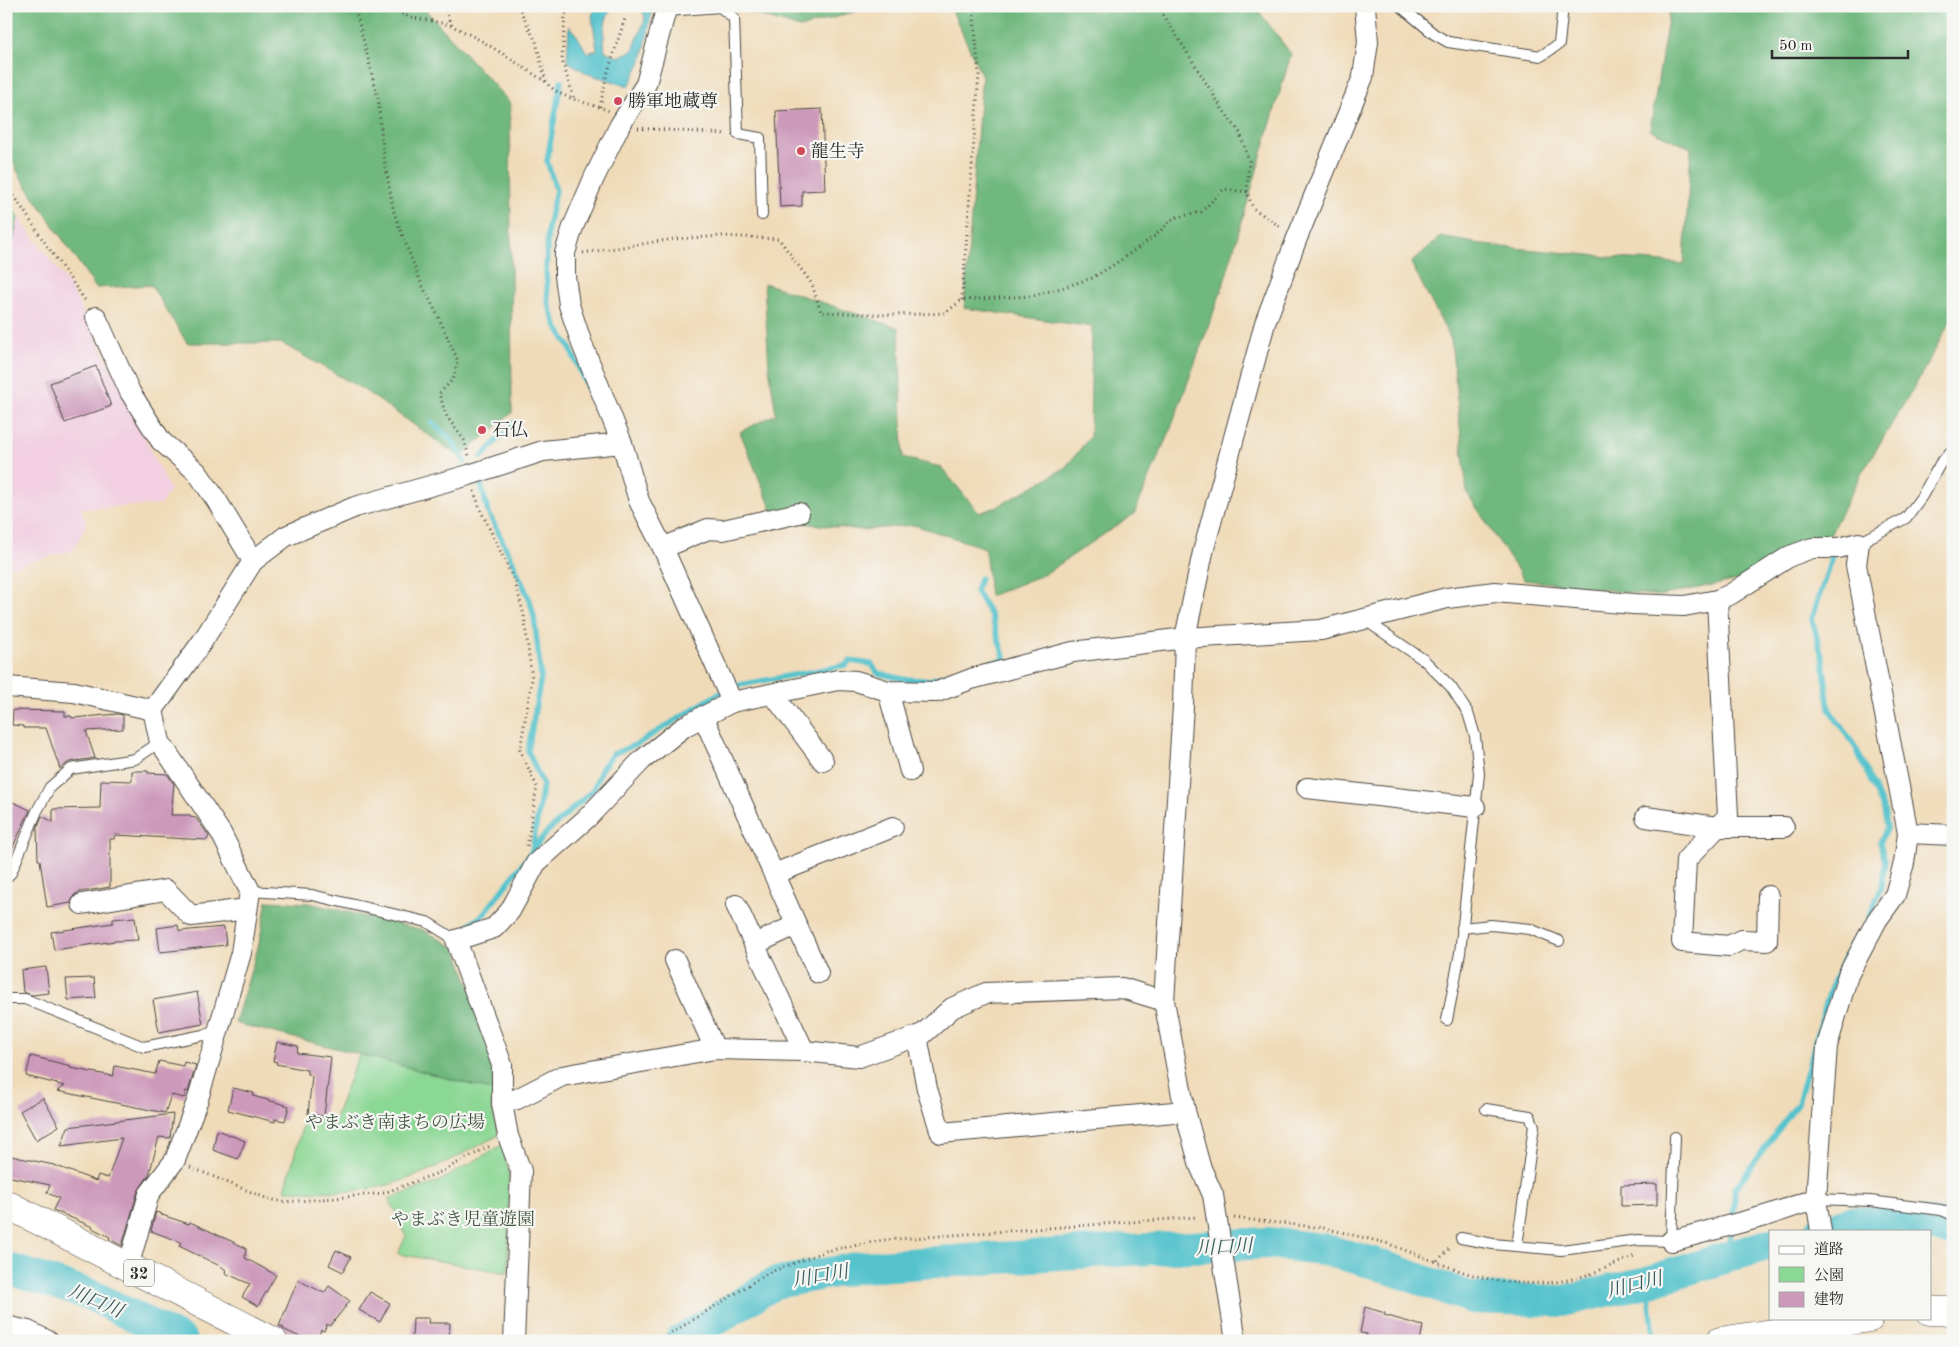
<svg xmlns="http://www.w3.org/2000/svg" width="1959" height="1347" font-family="'Old Standard TT','Noto Serif JP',serif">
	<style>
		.built { fill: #f2cfe1 }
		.green { fill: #8bd794; stroke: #5b8160 }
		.forest { fill: #70b87e; stroke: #4e7254 }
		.water { fill: #54c2cc; stroke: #40767c }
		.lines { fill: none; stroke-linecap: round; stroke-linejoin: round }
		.stream { stroke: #54c2cc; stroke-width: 5.5 }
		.river { stroke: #54c2cc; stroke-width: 32 }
		.building { fill: #cc99ba }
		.lane-casing { stroke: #494540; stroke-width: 12 }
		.street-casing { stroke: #494540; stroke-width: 22 }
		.primary-casing { stroke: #494540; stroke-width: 29 }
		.path { stroke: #494540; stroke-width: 3; stroke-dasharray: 1 4; stroke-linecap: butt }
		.lane { stroke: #fff; stroke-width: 10 }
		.street { stroke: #fff; stroke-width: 20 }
		.primary { stroke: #fff; stroke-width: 28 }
		.poi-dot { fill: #d1495b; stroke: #f6f6f2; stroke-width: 2 }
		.labels { text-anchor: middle; stroke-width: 4.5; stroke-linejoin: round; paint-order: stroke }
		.shield { fill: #f6f6f2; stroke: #686867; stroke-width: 1 }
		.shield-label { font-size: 16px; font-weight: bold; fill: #2b2b2b }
		.poi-label { font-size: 18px; fill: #2b2b2b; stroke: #f6f6f2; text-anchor: start }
		.park-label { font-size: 18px; fill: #435645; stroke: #f6f6f2 }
		.water-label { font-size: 19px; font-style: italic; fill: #37585b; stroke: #f6f6f2 }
	</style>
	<rect width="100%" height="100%" fill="#f6f6f2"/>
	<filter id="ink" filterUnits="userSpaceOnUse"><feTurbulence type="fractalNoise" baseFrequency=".02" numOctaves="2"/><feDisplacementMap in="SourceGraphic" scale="10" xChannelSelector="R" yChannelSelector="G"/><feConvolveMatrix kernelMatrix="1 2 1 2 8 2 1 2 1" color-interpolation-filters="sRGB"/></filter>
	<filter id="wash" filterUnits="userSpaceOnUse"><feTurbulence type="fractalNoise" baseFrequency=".0096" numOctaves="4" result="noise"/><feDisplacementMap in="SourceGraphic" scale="20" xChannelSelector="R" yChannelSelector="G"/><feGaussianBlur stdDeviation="1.12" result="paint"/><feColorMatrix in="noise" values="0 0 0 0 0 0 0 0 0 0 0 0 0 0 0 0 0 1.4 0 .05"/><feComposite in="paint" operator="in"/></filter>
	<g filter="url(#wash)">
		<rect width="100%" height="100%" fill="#f0dbb9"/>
		<polygon class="built" points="6,198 18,217 67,282 90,325 170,490 160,505 81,508 86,524 74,550 11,567 6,565"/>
		<g class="green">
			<polygon points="6,198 18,217 6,274"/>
			<path d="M359 1054 494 1091 491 1106 499 1135C462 1154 424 1176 384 1186 352 1194 318 1192 285 1190L305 1116 334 1120Z"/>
			<polygon points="502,1145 509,1171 508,1273 398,1254 406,1236 398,1215 388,1199 438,1182"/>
		</g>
		<g class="forest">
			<polygon points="6,6 422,6 510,103 512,413 460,457 364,390 281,343 187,343 151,285 96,288 21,178 6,149"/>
			<polygon points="729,6 873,6 800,28"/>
			<polygon points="950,6 1255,6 1291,54 1222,289 1171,428 1134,514 1045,574 990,596 985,548 914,525 862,530 776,520 740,432 776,414 769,367 764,283 899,328 903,458 941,467 979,513 997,507 1065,468 1090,437 1092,327 964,308 982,76"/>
			<polygon points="1670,6 1953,6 1953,316 1916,384 1860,476 1830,534 1769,574 1658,596 1524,580 1467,493 1451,340 1411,263 1440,237 1493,246 1684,264 1691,148 1650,130"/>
			<polygon points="267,901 309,903 423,930 456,948 500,1069 494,1091 359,1054 235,1023 259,944"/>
		</g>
		<path class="water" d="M596 6H613C603 20 603 35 605 51L618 57 633 50 645 19 642 6H653L643 57 629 86 588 74 567 61 569 26 578 37 587 53 597 50 592 16Z"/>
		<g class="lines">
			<g class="stream">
				<polyline points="561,81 547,161 556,190 548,227 546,270 548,303 557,327 570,348 600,416"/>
				<polyline points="432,423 451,439 465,462"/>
				<polyline points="482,457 513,423"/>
				<polyline points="480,481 488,512 513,562 530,601 534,616 541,677 528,751 543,785 532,850"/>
				<polyline points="1832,556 1812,619 1823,660 1829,709 1856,748 1884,810 1887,827 1880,843 1885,861 1882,886 1869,917"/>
				<polyline points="469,925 484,914 545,834 593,790 602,768 613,754 639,743 719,693 740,685 846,665 850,661 871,664 878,673 903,679 929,680 1005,659 991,616 976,591 980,578"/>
				<polyline points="1733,1215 1735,1189 1798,1103 1830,990 1847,952 1859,933"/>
				<polyline points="1724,1258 1731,1234"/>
				<polyline points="1647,1282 1655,1341"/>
			</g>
			<g class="river">
				<polyline points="1820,1231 1851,1222 1925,1223 1953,1231"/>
				<polyline points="6,1268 91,1295 182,1341"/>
				<polyline points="680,1341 775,1283 861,1267 1092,1252 1268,1243 1322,1249 1374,1263 1472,1298 1563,1301 1647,1282 1770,1244"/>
			</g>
		</g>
		<g id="blocks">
			<g class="building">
				<polygon points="822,109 825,190 802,191 802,206 780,207 776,111"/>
				<polygon points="96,366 111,406 65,423 50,383"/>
				<polygon points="13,710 65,711 65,716 71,716 72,718 118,714 123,715 123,729 86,731 95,758 69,762 60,769 46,728 23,728 23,726 12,725"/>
				<polygon points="132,771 148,771 148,773 167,774 174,784 171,815 190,815 190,817 196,818 209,836 207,840 115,835 114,839 110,839 110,887 80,892 74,895 71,903 47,907 40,860 38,860 37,828 42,816 53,822 53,809 100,808 101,780 132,781"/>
				<polygon points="13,802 30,810 6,862 6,815"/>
				<polygon points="135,917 138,940 115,941 54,950 51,932 113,923 113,919"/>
				<polygon points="178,925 179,931 224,927 226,945 160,952 157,928"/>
				<polygon points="46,967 49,993 32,995 23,992 21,970"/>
				<polygon points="94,978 96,998 68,1000 66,979"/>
				<polygon points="197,992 203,1024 159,1032 153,1000"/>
				<polygon points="277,1042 298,1046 297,1053 331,1057 324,1116 308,1114 312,1076 307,1073 307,1070 276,1064 277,1062 273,1061"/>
				<polygon points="31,1056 71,1066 70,1068 113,1076 115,1066 155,1074 159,1061 183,1066 184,1062 196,1065 188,1092 185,1091 185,1098 171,1095 165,1113 57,1091 65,1086 26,1076"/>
				<polygon points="233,1088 254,1093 253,1096 289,1106 285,1121 275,1119 275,1122 228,1110"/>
				<polygon points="43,1098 59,1126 36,1140 20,1111"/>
				<polygon points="173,1114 170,1138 159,1137 149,1175 138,1191 122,1246 109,1239 110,1237 92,1228 93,1227 53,1210 59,1198 47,1193 50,1185 6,1176 6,1155 54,1165 96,1181 98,1175 108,1178 122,1138 61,1146 68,1127"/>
				<polygon points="217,1130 245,1141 238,1159 213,1150"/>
				<polygon points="1657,1184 1657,1205 1621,1206 1621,1185"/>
				<polygon points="156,1212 162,1214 162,1216 162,1215 189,1224 190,1222 246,1248 245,1258 276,1275 258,1306 242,1297 250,1284 225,1273 226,1270 222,1267 179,1246 181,1242 151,1231"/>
				<polygon points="336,1250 351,1257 343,1272 329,1265"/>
				<polygon points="298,1280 324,1293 329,1286 350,1301 330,1326 327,1324 324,1331 321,1330 316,1341 308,1341 283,1329 283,1327 279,1326"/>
				<polygon points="370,1292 390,1303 380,1322 359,1310"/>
				<polygon points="1365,1307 1385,1313 1384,1315 1423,1326 1420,1341 1375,1341 1366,1339 1367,1334 1360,1333"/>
				<polygon points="413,1318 429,1318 428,1323 450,1323 449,1341 412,1341"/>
			</g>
		</g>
	</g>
	<g filter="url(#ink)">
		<use href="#blocks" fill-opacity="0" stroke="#494540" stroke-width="1"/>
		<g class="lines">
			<defs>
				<g id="lane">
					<polyline points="1400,6 1434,34 1448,42 1541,56 1559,44 1563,6"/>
					<polyline points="667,11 720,7 734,18 738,134 760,138 762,215"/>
					<polyline points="1859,543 1906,518 1922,496 1940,464 1953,449"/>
					<polyline points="1365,620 1424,660 1451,687 1468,713 1475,736 1479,774 1460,953 1447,1020"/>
					<polyline points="6,878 11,873 37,811 50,787 71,769 135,759 160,742"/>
					<polyline points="250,891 312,895 427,922 456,940"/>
					<polyline points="1462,928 1491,925 1530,929 1559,941"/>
					<polyline points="6,999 25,999 144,1047 218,1032"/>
					<polyline points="1486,1109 1530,1116 1534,1126 1517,1246"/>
					<polyline points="1816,1199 1870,1201 1941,1210 1953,1215"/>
					<polyline points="1461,1238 1493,1244 1561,1250 1638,1240 1671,1241 1675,1137"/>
				</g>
				<g id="street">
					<polyline points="667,6 646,84 620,125 594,178 573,227 565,253 565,276 569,305 582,344 622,443 639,501 663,548 732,702"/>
					<polyline points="96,317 130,392 161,441 197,472 217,501 253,561"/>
					<polyline points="663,548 708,529 723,530 799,513"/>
					<polyline points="1717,600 1728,816 1686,860 1682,942 1729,946 1741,940 1767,941 1768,896"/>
					<polyline points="6,687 74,692 153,710"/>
					<polyline points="888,691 910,771"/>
					<polyline points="773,694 823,761"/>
					<polyline points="703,716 818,973"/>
					<polyline points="1307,788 1475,807"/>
					<polyline points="1646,817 1717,827 1784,827"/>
					<polyline points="1908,833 1953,835"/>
					<polyline points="774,874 893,827"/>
					<polyline points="82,904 166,890 191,916 247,909"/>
					<polyline points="736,905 804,1051"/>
					<polyline points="755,944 796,925"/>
					<polyline points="675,960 715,1049"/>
					<polyline points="917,1036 927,1089 941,1133 1185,1111"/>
					<polyline points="502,1103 517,1099 562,1076 715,1049 804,1051 859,1057 923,1034 952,1008 986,993 1122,988 1164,1001"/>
					<polyline points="1671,1241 1765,1216 1816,1199"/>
					<polyline points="128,1267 149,1194 175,1160 198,1099 241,953 250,891 221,833 160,742 153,710 202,642 253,561 286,536 355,507 469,475 543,451 622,443"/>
					<polyline points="6,1326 28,1331 48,1341"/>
					<polyline points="514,1341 521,1171 508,1136 502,1103 502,1065 456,940 494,928 510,911 536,863 587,818 642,760 685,726 732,702 838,680 856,681 888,691 937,692 971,679 1073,652 1185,638 1321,630 1447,598 1495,592 1633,604 1684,606 1717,600 1731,594 1790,556 1812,548 1838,548 1859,543 1856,565 1908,833 1904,863 1895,895 1877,920 1848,975 1827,1046 1816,1199 1821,1231"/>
					<polyline points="1236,1341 1213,1195 1200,1166 1185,1111 1164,1001 1183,706 1185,638 1203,552 1265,323 1297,238 1363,77 1368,42 1365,6"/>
				</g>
				<g id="primary">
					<polyline points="6,1204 273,1341"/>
					<polyline points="1930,1311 1953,1311"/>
					<polyline points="1720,1341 1870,1318"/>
				</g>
			</defs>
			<use href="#lane" class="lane-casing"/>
			<use href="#street" class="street-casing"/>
			<use href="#primary" class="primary-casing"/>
			<g class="path">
				<polyline points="353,6 358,19 378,98 384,159 394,213 420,281 438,316 458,361 453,379 439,394 447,417 464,440 469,456"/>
				<path d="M389 6C407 22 433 18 454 27 486 41 516 63 546 82 560 100 590 102 609 111"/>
				<polyline points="443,6 452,26"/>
				<polyline points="518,6 536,42 546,82"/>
				<polyline points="573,6 565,15 562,60 574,99"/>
				<polyline points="1158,6 1223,110 1240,133 1249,161 1247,192 1253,208 1282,228"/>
				<polyline points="600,107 606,78 625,18"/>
				<polyline points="638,128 726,134"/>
				<polyline points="6,183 41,237 87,303"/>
				<polyline points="583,253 674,239 722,236 779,239 812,284 821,312 892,315 945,313 962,300 1032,296 1061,288 1092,278 1112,266 1156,235 1174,218 1201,212 1224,189 1247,192"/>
				<polyline points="962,300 979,74 973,6"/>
				<polyline points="474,491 481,511 515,582 524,615 532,679 520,750 537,787 527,846"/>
				<polyline points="190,1167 268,1199 284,1202 335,1198 384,1193 438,1173 492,1145"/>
				<polyline points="1234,1218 1324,1228 1386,1243 1436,1262 1451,1247"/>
				<path d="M1435 1261C1475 1279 1518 1288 1562 1281 1588 1277 1612 1265 1635 1256"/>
				<polyline points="659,1341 768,1273 826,1251 884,1240 1198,1217"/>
			</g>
			<use href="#lane" class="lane"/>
			<use href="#street" class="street"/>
			<use href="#primary" class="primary"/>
		</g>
	</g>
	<g class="poi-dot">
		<circle cx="618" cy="101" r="5"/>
		<circle cx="801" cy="151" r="5"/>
		<circle cx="482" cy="430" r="5"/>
	</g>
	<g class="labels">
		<rect class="shield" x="124" y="1259.5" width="30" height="27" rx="4"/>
		<g class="shield-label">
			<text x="139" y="1279">32</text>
		</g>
		<g class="poi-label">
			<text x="628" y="107">勝軍地蔵尊</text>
			<text x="811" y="157">龍生寺</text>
			<text x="492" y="436">石仏</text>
		</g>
		<g class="park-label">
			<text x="395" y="1128">やまぶき南まちの広場</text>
			<text x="463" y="1225">やまぶき児童遊園</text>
		</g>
		<g class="water-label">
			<text transform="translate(1224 1246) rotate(-3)" y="7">川口川</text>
			<text transform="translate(820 1275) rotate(-10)" y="7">川口川</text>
			<text transform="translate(1634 1284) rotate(-14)" y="7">川口川</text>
			<text transform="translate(96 1300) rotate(23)" y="7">川口川</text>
		</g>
	</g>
	<rect width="1959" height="1347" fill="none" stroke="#f6f6f2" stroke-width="25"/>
	<rect x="1769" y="1230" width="162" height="90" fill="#f6f6f2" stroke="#a5a5a2"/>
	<rect x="1779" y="1246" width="25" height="8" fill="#ffffff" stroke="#a5a5a2"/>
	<text x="1814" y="1254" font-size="15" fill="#2b2b2b">道路</text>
	<rect x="1779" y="1267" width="25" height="15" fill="#8bd794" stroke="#a5a5a2"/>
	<text x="1814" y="1280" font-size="15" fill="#2b2b2b">公園</text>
	<rect x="1779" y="1292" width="25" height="15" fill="#cc99ba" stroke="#a5a5a2"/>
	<text x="1814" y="1304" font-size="15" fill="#2b2b2b">建物</text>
	<path d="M1772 50v8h136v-8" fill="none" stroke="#2b2b2b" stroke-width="2.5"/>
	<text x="1779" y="50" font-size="15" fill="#2b2b2b" stroke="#f6f6f2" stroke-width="4" paint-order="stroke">50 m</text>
</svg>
